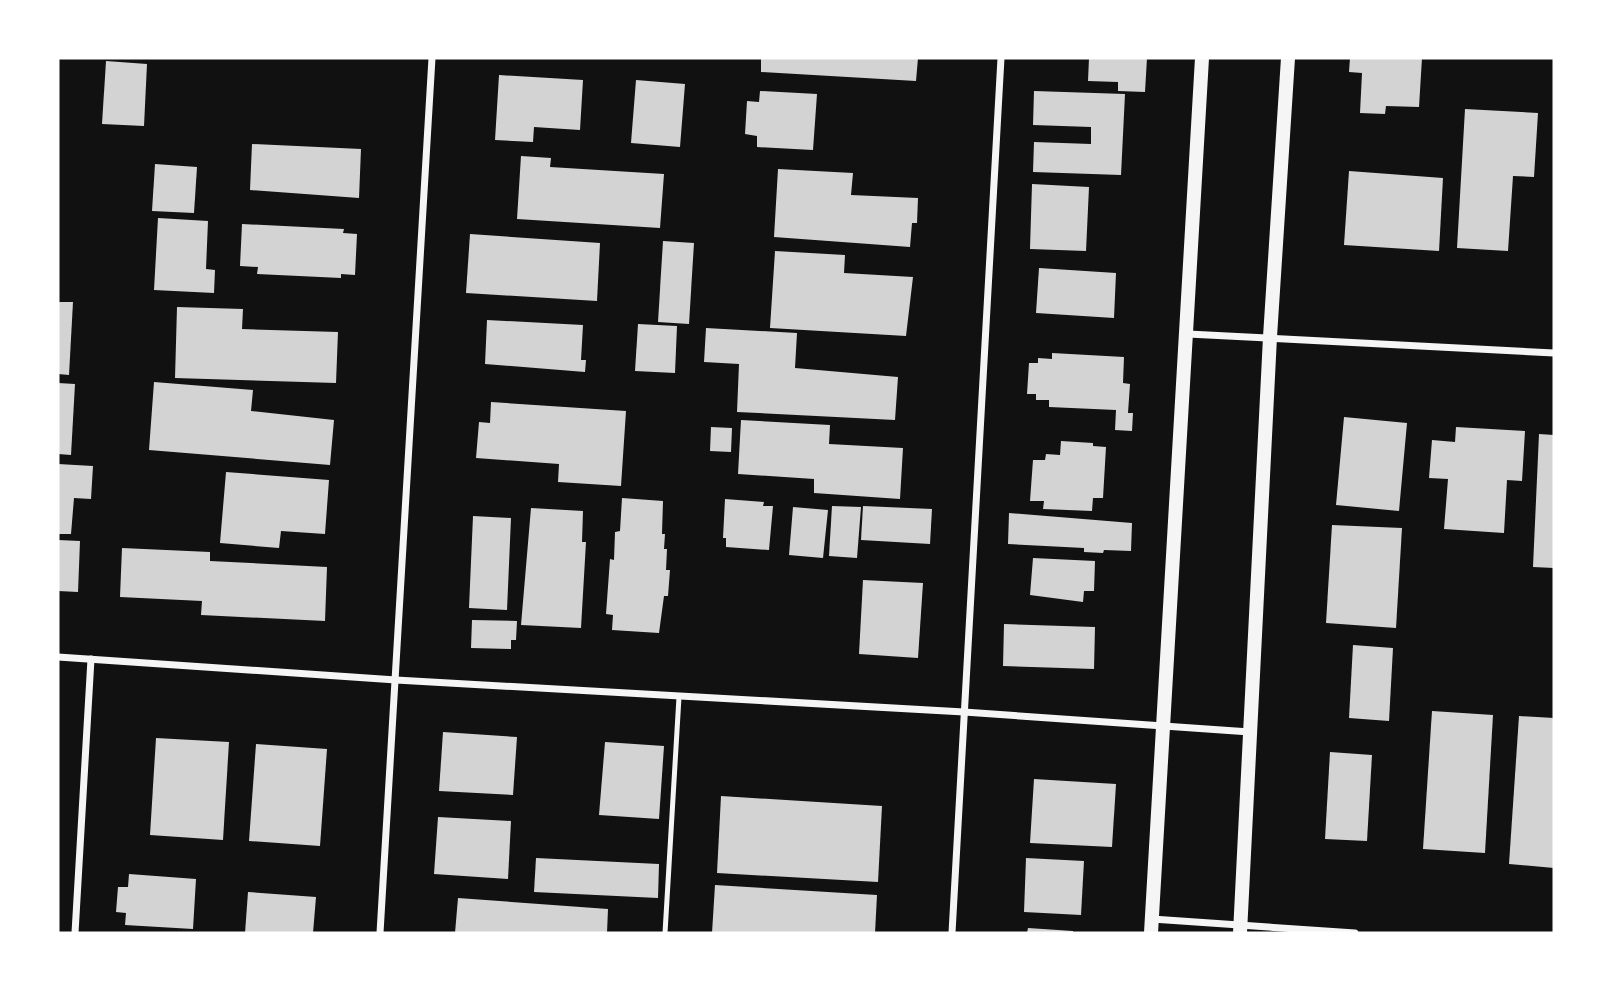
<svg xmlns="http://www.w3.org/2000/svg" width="1612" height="991" font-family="Mulish,sans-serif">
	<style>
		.building { fill: #d3d3d3 }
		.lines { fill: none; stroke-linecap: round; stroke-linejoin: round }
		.service { stroke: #f5f5f5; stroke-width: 5 }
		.minor { stroke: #f5f5f5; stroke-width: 7 }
		.secondary { stroke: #f5f5f5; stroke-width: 14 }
	</style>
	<rect width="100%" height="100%" fill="#111"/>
	<g class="building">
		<polygon points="761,58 918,58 916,81 761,72"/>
		<polygon points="1089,58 1147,58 1145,92 1118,91 1118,82 1088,81"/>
		<polygon points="1350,58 1422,58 1419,107 1386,106 1385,114 1360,113 1362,73 1349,72"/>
		<polygon points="106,61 147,64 144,126 102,124"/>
		<polygon points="499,75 583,80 580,130 534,127 533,142 495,140"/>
		<polygon points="636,80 685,84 680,147 631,143"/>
		<polygon points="760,91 817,94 813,150 757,147 757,136 745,134 747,101 759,102"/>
		<polygon points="1034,91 1125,94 1121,175 1033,172 1034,142 1091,144 1091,127 1033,125"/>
		<polygon points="1465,109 1538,113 1534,177 1513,176 1508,251 1457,248"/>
		<polygon points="252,144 361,149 359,198 250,190"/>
		<polygon points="521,156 551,158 550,167 664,174 660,228 517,219"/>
		<polygon points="155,164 197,167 194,213 152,211"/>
		<polygon points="778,169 853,173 851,195 918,198 917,223 912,223 910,247 774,237"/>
		<polygon points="1349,171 1443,178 1439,251 1344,245"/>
		<polygon points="1032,184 1089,187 1086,251 1030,249"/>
		<polygon points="158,218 208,221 206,269 215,270 214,293 154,290"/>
		<polygon points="242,224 344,229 343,233 357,234 355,275 341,274 341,278 257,274 258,267 240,266"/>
		<polygon points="470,234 600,243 597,301 466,293"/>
		<polygon points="663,241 694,243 689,324 658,322"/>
		<polygon points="775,251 845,255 844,273 913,277 906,336 770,328"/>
		<polygon points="1039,268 1116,273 1114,318 1036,313"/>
		<polygon points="58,302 73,302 69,375 58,374"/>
		<polygon points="177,307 243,309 242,329 338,332 336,383 175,378"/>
		<polygon points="487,320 583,325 581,360 586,360 585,372 485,364"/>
		<polygon points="638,324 677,326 675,373 635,371"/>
		<polygon points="706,328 797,333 795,368 898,377 895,420 737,412 739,364 704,362"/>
		<polygon points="1052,353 1124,357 1123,383 1130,384 1128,413 1133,413 1132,431 1115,430 1116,410 1049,407 1049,400 1036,400 1036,394 1027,394 1029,363 1038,363 1038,358 1052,359"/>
		<polygon points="154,382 253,390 251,411 334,420 330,465 149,450"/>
		<polygon points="58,383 75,384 71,455 58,454"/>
		<polygon points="491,402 626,411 621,486 558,482 559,464 476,458 479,422 490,423"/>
		<polygon points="1344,417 1407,423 1399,511 1336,505"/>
		<polygon points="741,420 830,425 829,444 903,448 900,499 814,493 814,479 738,474"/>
		<polygon points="711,427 732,428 731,452 710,451"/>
		<polygon points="1456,427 1525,431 1522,481 1507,480 1504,533 1444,529 1448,479 1429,478 1432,440 1455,442"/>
		<polygon points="1539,434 1554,435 1554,568 1533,567"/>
		<polygon points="1061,441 1093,443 1093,446 1106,447 1103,498 1093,498 1092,511 1043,509 1044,501 1030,501 1033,460 1045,460 1046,454 1060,455"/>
		<polygon points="58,464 93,466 91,499 74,498 71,534 58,534"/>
		<polygon points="226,472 329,480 325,534 281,531 279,548 220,543"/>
		<polygon points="622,498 663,501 662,534 665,534 664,549 667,549 666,570 670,570 668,596 664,596 659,633 612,630 613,615 606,614 610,559 614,560 615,532 620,531"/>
		<polygon points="725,499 764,502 763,506 773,506 769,550 726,547 726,538 723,538"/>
		<polygon points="832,506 861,507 857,558 829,556"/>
		<polygon points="863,506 932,509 930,544 861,540"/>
		<polygon points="793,507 828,510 823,558 789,555"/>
		<polygon points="531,508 583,511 582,542 586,542 581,628 521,625"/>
		<polygon points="1009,513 1132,523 1131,551 1104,550 1103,553 1084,552 1084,548 1008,544"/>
		<polygon points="473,516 511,518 507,610 469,608"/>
		<polygon points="1332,525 1402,528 1396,628 1326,623"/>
		<polygon points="58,540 80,541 78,592 58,591"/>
		<polygon points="122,548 210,552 210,561 327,567 325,621 201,615 202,601 120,597"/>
		<polygon points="1033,558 1095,561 1094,591 1084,591 1083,602 1030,595"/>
		<polygon points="863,580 923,583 918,658 859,654"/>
		<polygon points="472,620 517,621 516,640 511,640 511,649 471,648"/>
		<polygon points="1004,624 1095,627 1094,669 1003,666"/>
		<polygon points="1353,645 1393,648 1389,721 1349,718"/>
		<polygon points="1432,711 1493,715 1485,853 1423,849"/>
		<polygon points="1519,716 1554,718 1554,868 1509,864"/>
		<polygon points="443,732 517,737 513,795 439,791"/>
		<polygon points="156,738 229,742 223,840 150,835"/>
		<polygon points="605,742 664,746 659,819 599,815"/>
		<polygon points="256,744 327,749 320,846 249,841"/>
		<polygon points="1330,752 1372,755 1367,841 1325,839"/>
		<polygon points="1034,779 1116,784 1112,847 1030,843"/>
		<polygon points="721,796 882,806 878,882 717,873"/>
		<polygon points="438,817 511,821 508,879 434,874"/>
		<polygon points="536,858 659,864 658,898 534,892"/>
		<polygon points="1026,858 1084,861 1081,915 1024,912"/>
		<polygon points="129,874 196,879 193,929 125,925 126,913 116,912 118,887 128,887"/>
		<polygon points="715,885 877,895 875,933 712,933"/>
		<polygon points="248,892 316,897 313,933 245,933"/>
		<polygon points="458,898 608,909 607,933 455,933"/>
		<polygon points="1028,928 1073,931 1073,933 1027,933"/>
	</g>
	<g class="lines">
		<polyline class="service" points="665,933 679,697"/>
		<g class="minor">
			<polyline points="1188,334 1554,353"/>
			<polyline points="58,657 396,680 964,712 1250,732"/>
			<polyline points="1152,919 1355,933"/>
			<polyline points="75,933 91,659"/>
			<polyline points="380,933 432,58"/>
			<polyline points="952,933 1001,58"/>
		</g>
		<g class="secondary">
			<polyline points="1151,933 1202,58"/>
			<polyline points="1240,933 1270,337 1288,58"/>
		</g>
	</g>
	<rect width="1612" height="991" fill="none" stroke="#ffffff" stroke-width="119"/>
</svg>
